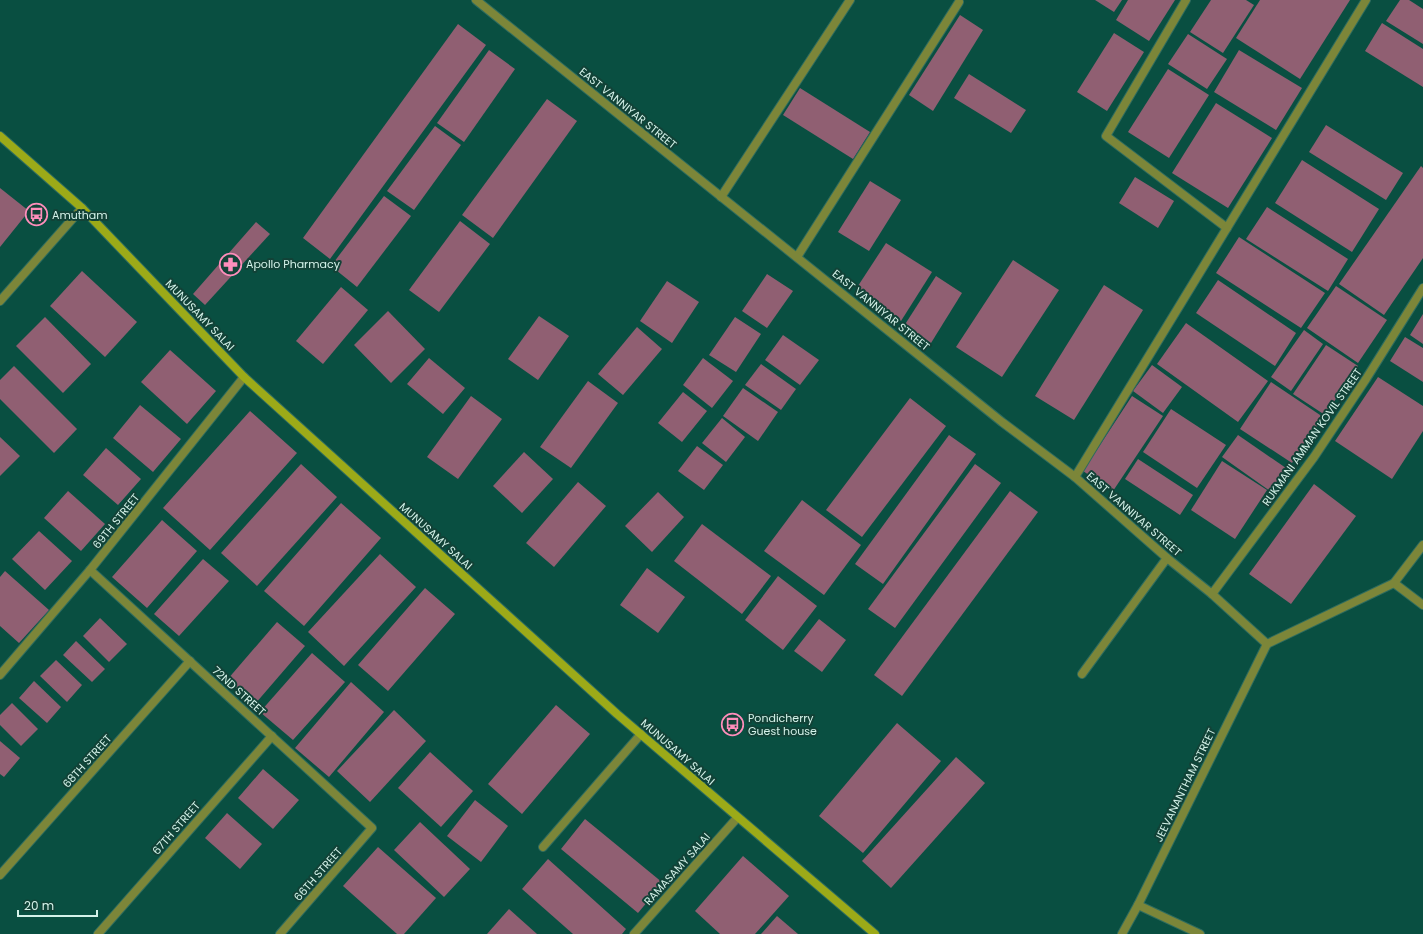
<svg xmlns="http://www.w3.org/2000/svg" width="1423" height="934" font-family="Poppins,sans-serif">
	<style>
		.building { fill: #905f72 }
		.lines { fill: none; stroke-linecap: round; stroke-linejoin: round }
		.service-casing { stroke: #2e6c5f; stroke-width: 10 }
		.minor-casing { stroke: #2e6c5f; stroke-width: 10 }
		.tertiary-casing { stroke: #2e6c5f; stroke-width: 10 }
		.secondary-casing { stroke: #2e6c5f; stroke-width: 10 }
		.service { stroke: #7c8639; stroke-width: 8 }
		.minor { stroke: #7c8639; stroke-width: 8 }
		.tertiary { stroke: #7c8639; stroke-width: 8 }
		.secondary { stroke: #9caa18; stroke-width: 8 }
		.labels { text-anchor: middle; stroke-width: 4; stroke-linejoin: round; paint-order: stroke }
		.street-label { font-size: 11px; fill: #d4f2e9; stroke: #124237 }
		.poi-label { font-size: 11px; fill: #d4f2e9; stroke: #124237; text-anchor: start }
	</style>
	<rect width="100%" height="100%" fill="#094f41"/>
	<g class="building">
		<polygon points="1095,0 1122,0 1114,12"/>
		<polygon points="1128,0 1175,0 1149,41 1116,20"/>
		<polygon points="1211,0 1246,0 1254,5 1223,53 1190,32"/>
		<polygon points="1260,0 1350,0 1300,79 1236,38"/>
		<polygon points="1400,0 1409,0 1423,9 1423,44 1386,21"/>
		<polygon points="960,15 983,30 933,111 909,95"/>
		<polygon points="1382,23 1423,49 1423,87 1365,51"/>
		<polygon points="458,24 486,45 330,259 303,238"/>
		<polygon points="1114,33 1144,52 1107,111 1077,92"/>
		<polygon points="1188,34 1227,59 1207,89 1168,64"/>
		<polygon points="489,50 515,69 464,142 437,123"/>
		<polygon points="1239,50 1302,88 1276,130 1214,92"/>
		<polygon points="1168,69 1209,95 1169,158 1128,132"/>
		<polygon points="969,74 1026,110 1011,133 954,98"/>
		<polygon points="800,88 870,132 853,159 783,115"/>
		<polygon points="547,99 577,121 493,238 462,215"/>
		<polygon points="1216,103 1272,138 1228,208 1172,173"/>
		<polygon points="1326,125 1403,173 1386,200 1309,152"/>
		<polygon points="435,126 461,145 414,210 387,191"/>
		<polygon points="1302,160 1379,209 1352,252 1275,203"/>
		<polygon points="1421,166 1423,168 1423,258 1384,315 1339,284"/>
		<polygon points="1135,177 1174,201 1158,228 1119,203"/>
		<polygon points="870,181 901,200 869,251 838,232"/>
		<polygon points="0,188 29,211 0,247"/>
		<polygon points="384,196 411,216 357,287 331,266"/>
		<polygon points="1267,207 1348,259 1328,291 1246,239"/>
		<polygon points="460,221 490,244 439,312 409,290"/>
		<polygon points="256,222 270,234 205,305 193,294"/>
		<polygon points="1239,237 1325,293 1301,328 1216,273"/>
		<polygon points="886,243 932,272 901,321 856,289"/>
		<polygon points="1013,260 1059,290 1002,377 956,347"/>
		<polygon points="82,271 137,322 105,357 50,306"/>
		<polygon points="767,274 793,291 767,328 742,311"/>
		<polygon points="936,276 962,293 931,343 904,326"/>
		<polygon points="1218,280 1296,333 1275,366 1196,313"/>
		<polygon points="667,281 699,302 672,343 640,321"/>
		<polygon points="1104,285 1143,310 1074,420 1035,396"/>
		<polygon points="1336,286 1387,320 1358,363 1307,328"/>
		<polygon points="341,287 368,310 323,364 296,341"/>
		<polygon points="388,311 425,349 391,383 354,345"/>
		<polygon points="1423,314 1423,344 1410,335"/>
		<polygon points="539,316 569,336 538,380 508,359"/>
		<polygon points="45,317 91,364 63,393 16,346"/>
		<polygon points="735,317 761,334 736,372 709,355"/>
		<polygon points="1186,323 1268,381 1238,422 1157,364"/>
		<polygon points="637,327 662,349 623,395 598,374"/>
		<polygon points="1304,330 1323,344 1291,391 1271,377"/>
		<polygon points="783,335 819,360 800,385 765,360"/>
		<polygon points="1405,337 1423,348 1423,382 1390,361"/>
		<polygon points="1326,345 1358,366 1325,415 1293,394"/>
		<polygon points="170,350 216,391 187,424 141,382"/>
		<polygon points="429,358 465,388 443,414 407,384"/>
		<polygon points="703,358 733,381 712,408 683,385"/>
		<polygon points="761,364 796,389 781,410 745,385"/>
		<polygon points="1152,365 1182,387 1163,413 1133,391"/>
		<polygon points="14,366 77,429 54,453 0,399 0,380"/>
		<polygon points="1378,377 1423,406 1423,431 1392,479 1335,441"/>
		<polygon points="588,381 618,403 571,468 540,447"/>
		<polygon points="1271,382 1323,417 1292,463 1240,429"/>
		<polygon points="743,388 778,412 758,441 723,416"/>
		<polygon points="683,392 707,411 682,442 658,423"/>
		<polygon points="471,396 502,419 458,479 427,457"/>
		<polygon points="1132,396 1163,416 1113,491 1083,471"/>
		<polygon points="910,398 946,426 862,537 826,510"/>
		<polygon points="140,405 181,439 153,472 113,438"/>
		<polygon points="1171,409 1226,445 1197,488 1143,452"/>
		<polygon points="250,411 297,453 210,550 163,508"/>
		<polygon points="722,418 745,437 726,462 702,443"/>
		<polygon points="949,435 976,454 883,584 855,564"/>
		<polygon points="1238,435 1286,468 1270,491 1222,457"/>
		<polygon points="0,437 20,456 0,476"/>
		<polygon points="697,446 723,465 704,490 678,471"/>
		<polygon points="106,448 141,479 118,505 83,475"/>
		<polygon points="524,452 553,479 522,513 493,486"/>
		<polygon points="1138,459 1193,495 1180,515 1125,479"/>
		<polygon points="1222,461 1267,490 1235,539 1191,510"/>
		<polygon points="301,464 337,497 257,586 221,553"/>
		<polygon points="975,464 1001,483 895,628 868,609"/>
		<polygon points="578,482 606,506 554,567 526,543"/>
		<polygon points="1314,484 1356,516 1291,604 1249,574"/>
		<polygon points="68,491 105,524 81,551 44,518"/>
		<polygon points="1010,491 1038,512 902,696 874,675"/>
		<polygon points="658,492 684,517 652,552 625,526"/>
		<polygon points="802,500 861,545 824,595 764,551"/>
		<polygon points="341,503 381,538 304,626 264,591"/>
		<polygon points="162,520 197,551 147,608 112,577"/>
		<polygon points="702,524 771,576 742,614 674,561"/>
		<polygon points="39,531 72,561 45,590 12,559"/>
		<polygon points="380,554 416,587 344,666 308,632"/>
		<polygon points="203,559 229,581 179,636 154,614"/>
		<polygon points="647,568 685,597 658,633 620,605"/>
		<polygon points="5,571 49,610 19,643 0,626 0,577"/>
		<polygon points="778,576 817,606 783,650 745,620"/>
		<polygon points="425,588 455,614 388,691 358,665"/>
		<polygon points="100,618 127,644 109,662 83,636"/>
		<polygon points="819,619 846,640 822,672 794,651"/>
		<polygon points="277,622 305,646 255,704 227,680"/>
		<polygon points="76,641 105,669 92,682 63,655"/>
		<polygon points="312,653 345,682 293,740 260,712"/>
		<polygon points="56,660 82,685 67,702 40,676"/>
		<polygon points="34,681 61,707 47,723 19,698"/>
		<polygon points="351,682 384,712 329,777 295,748"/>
		<polygon points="12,703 38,729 21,746 0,725 0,715"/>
		<polygon points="556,705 590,734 522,814 488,784"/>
		<polygon points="394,710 426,741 370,802 337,771"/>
		<polygon points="897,723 941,761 863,853 819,816"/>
		<polygon points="0,741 20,758 4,777 0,774"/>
		<polygon points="430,752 473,791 441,827 398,788"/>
		<polygon points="956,757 985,783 891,888 862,861"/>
		<polygon points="263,769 299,800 273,829 238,798"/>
		<polygon points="475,800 508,826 481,862 447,836"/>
		<polygon points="227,813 262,844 240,869 205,838"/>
		<polygon points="585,819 663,883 638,913 561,849"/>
		<polygon points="420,822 470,869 444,897 394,850"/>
		<polygon points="378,847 436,898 404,934 397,934 343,886"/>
		<polygon points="743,856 789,896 755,934 720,934 695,911"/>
		<polygon points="548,859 626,929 622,934 573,934 522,889"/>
		<polygon points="509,909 537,934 487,934"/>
		<polygon points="777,916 798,934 761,934"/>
	</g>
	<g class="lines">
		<defs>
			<polyline id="service" points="543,847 641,734"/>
			<g id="minor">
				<polyline points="1186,0 1106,136 1227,228"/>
				<polyline points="721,197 850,0"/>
				<polyline points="797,257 959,2"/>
				<polyline points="1075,477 1366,0"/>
				<polyline points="90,570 372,828 280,934"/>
				<polyline points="1394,583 1423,545"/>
				<polyline points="1212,594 1314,457 1366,379 1423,288"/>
				<polyline points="1267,644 1394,583 1423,605"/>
				<polyline points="1082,674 1167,558"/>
				<polyline points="0,675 90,570 244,377"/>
				<polyline points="0,875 190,661"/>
				<polyline points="1138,905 1200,934"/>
				<polyline points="98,934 272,736"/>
			</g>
			<g id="tertiary">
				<polyline points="476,0 1002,422 1075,477 1167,558 1212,594 1267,644 1138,905 1122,934"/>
				<polyline points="0,301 82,208"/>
				<polyline points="634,934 737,818"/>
			</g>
			<polyline id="secondary" points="0,136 82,208 244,377 617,714 875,934"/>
		</defs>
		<use href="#service" class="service-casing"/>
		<use href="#minor" class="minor-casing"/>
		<use href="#tertiary" class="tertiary-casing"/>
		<use href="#secondary" class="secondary-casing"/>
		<use href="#service" class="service"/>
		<use href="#minor" class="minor"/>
		<use href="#tertiary" class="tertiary"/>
		<use href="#secondary" class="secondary"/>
	</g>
	<defs>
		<symbol id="bus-ring" viewBox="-11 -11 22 22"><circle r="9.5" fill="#124237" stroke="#fe8ebb" stroke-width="1.5"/><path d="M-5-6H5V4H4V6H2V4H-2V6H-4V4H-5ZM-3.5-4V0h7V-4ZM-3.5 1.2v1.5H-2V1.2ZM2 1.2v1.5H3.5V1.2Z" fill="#fe8ebb"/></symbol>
		<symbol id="pharmacy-ring" viewBox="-11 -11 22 22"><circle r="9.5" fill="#124237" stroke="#fe8ebb" stroke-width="1.5"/><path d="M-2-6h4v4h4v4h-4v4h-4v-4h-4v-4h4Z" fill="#fe8ebb"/></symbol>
	</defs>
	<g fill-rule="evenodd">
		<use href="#bus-ring" x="24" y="202" width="25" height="25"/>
		<use href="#pharmacy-ring" x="218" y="252" width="25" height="25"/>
		<use href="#bus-ring" x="720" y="712" width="25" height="25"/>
	</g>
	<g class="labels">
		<g class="street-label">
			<text transform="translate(628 108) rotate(39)" y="4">EAST VANNIYAR STREET</text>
			<text transform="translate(881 310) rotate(39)" y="4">EAST VANNIYAR STREET</text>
			<text transform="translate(200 315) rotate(46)" y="4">MUNUSAMY SALAI</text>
			<text transform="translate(1312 437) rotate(-55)" y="4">RUKMANI AMMAN KOVIL STREET</text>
			<text transform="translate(1134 514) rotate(41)" y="4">EAST VANNIYAR STREET</text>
			<text transform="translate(116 521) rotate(-51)" y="4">69TH STREET</text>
			<text transform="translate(436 536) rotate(42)" y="4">MUNUSAMY SALAI</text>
			<text transform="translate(239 691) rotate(42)" y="4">72ND STREET</text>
			<text transform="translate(678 752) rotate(41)" y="4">MUNUSAMY SALAI</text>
			<text transform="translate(87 761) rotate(-48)" y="4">68TH STREET</text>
			<text transform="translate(1185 785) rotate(-64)" y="4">JEEVANANTHAM STREET</text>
			<text transform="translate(176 828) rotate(-49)" y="4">67TH STREET</text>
			<text transform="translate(677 869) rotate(-48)" y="4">RAMASAMY SALAI</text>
			<text transform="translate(318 874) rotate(-49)" y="4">66TH STREET</text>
		</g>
		<g class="poi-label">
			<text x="52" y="219">Amutham</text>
			<text x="246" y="268">Apollo Pharmacy</text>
			<text x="748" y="722">Pondicherry<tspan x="748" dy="13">Guest house</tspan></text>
		</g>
	</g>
	<path d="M18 910v6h79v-6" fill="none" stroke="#d4f2e9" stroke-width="2"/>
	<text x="24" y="910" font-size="12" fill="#d4f2e9" stroke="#124237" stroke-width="3" paint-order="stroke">20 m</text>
</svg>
